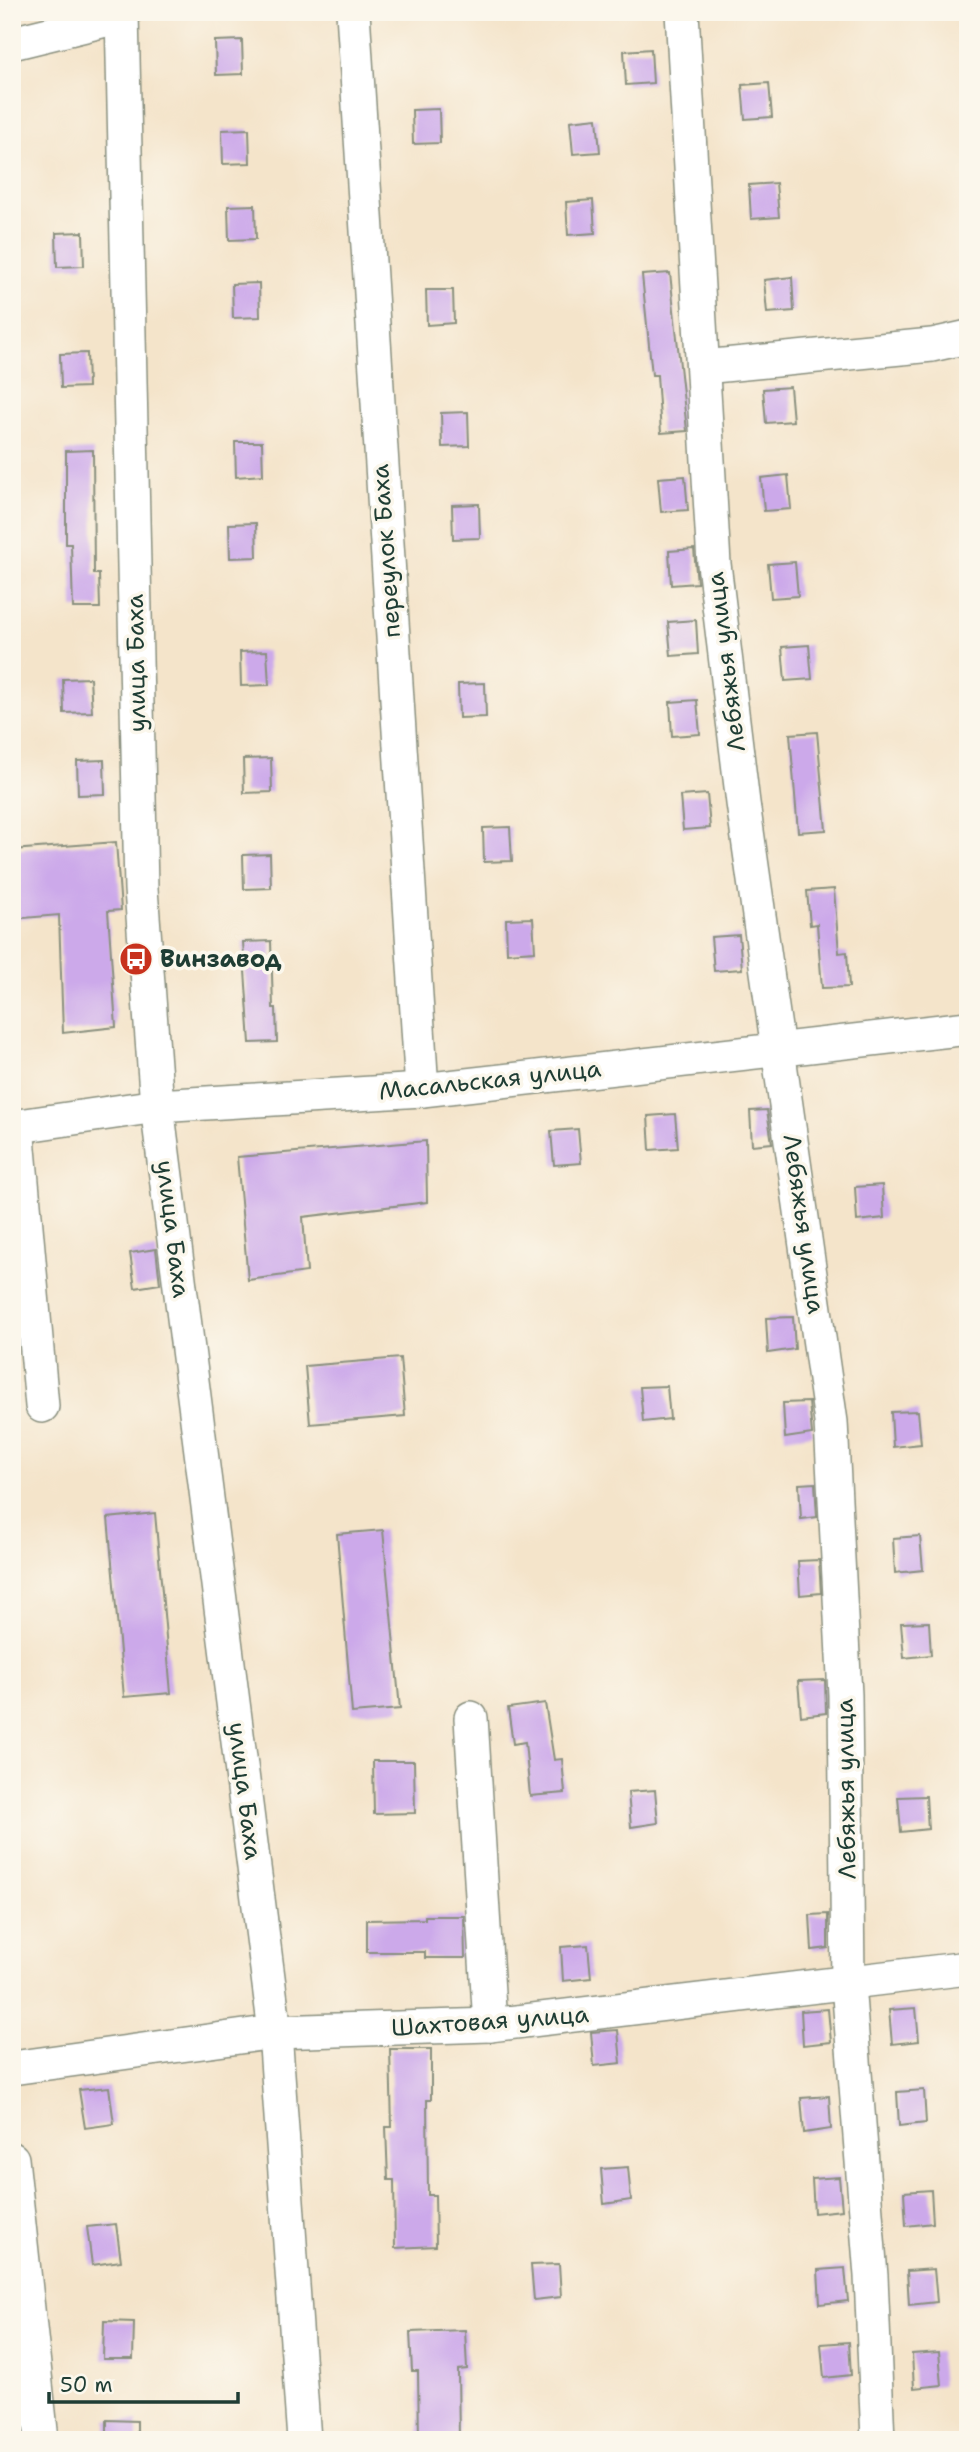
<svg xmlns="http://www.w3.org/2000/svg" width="980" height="2452" font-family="'Shantell Sans',sans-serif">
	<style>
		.building { fill: #cca9ea }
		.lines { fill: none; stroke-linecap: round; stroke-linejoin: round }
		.minor-casing { stroke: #8a907f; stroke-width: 36 }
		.minor { stroke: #fff; stroke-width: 33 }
		.labels { text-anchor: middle; stroke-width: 7; stroke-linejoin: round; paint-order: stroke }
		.street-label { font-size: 24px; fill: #1f3d34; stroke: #fbf7ec }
		.poi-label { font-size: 24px; font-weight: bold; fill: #1f3d34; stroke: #fbf7ec; text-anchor: start }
	</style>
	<rect width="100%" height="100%" fill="#fbf7ec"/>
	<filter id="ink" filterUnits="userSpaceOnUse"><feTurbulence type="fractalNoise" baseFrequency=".0143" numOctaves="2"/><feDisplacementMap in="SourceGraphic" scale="14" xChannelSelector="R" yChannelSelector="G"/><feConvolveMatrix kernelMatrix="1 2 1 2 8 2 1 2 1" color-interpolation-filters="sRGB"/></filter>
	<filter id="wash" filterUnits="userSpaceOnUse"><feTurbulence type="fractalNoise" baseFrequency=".00686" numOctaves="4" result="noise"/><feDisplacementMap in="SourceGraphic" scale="28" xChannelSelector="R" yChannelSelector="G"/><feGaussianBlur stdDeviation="1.57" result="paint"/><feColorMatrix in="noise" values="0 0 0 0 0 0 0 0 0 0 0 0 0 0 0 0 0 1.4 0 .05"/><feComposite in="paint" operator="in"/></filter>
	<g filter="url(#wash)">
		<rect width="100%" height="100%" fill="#f4e4ca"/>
		<g id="blocks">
			<g class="building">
				<polygon points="242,40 243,74 216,75 215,41"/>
				<polygon points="651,49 653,83 626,85 624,51"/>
				<polygon points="769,83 772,117 745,119 742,85"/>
				<polygon points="439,109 440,143 413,144 412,110"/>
				<polygon points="597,118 600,152 573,154 570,121"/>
				<polygon points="249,129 250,163 223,164 222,130"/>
				<polygon points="776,183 779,217 751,219 749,185"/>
				<polygon points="593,200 595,233 568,235 566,202"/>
				<polygon points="255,205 256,239 229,240 228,206"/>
				<polygon points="83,232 84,266 57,267 56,233"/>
				<polygon points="670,273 687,431 661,433 657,375 652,375 642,275"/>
				<polygon points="792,277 794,311 767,313 764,280"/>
				<polygon points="259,283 260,317 233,318 232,284"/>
				<polygon points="426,290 453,290 454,323 427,325"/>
				<polygon points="87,353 88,387 61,388 60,354"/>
				<polygon points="790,387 793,421 766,423 763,389"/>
				<polygon points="468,412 469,446 442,447 441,413"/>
				<polygon points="235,442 262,442 263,475 236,477"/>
				<polygon points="93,450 94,574 99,574 100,608 73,608 71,544 66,544 66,451"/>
				<polygon points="788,475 791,509 764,511 761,478"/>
				<polygon points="685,476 688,510 661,512 658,478"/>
				<polygon points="479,504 480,538 453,539 452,505"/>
				<polygon points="256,523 257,557 230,558 229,524"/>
				<polygon points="694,549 697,583 671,585 669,551"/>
				<polygon points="795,562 798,596 771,598 768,564"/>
				<polygon points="696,620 698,654 671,656 668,622"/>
				<polygon points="809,645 812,679 785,681 782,647"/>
				<polygon points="267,651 269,685 241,686 240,652"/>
				<polygon points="90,678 92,712 64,713 63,679"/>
				<polygon points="485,683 486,717 459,718 458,684"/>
				<polygon points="697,700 700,734 672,736 670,702"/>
				<polygon points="817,732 826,830 798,832 790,734"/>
				<polygon points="271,758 272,792 244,793 243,759"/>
				<polygon points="104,760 105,794 78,795 77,761"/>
				<polygon points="707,794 710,828 683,830 680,796"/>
				<polygon points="510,827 512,861 484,862 483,828"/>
				<polygon points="116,842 121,910 108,911 116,1027 63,1033 59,915 12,919 12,850"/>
				<polygon points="270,854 271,888 244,889 243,855"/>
				<polygon points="834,889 839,953 847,952 849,987 822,988 817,924 810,925 807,891"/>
				<polygon points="533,918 535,951 507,953 506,919"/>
				<polygon points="739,935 742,969 714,971 711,937"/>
				<polygon points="271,941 273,1008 276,1008 277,1042 250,1043 243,942"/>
				<polygon points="767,1110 772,1143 752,1145 750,1111"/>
				<polygon points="675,1114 678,1148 650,1150 648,1116"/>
				<polygon points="578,1129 581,1163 554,1165 551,1131"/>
				<polygon points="426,1141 427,1202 303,1217 307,1272 248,1280 237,1157"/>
				<polygon points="882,1185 884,1218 857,1221 855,1187"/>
				<polygon points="156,1249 160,1284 135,1288 130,1253"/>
				<polygon points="793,1317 795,1349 768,1353 766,1318"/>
				<polygon points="400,1358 405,1416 310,1424 305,1366"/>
				<polygon points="667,1386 670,1419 643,1422 640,1387"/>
				<polygon points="809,1402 812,1434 785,1438 783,1403"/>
				<polygon points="918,1411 921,1444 893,1447 891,1412"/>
				<polygon points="815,1483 817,1517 801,1519 799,1484"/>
				<polygon points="155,1513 171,1693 124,1697 108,1518"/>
				<polygon points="383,1530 400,1709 352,1713 337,1534"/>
				<polygon points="920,1536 923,1570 895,1573 893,1538"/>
				<polygon points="819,1560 821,1593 800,1595 798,1561"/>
				<polygon points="929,1622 931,1655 904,1658 901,1623"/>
				<polygon points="825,1680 826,1713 801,1716 798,1681"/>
				<polygon points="545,1703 554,1760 562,1759 565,1793 530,1796 525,1742 513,1744 508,1708"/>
				<polygon points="373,1761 414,1761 415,1813 374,1814"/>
				<polygon points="655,1790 658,1823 631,1827 628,1792"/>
				<polygon points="926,1796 928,1829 901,1832 898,1797"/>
				<polygon points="828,1914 828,1948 812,1950 810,1915"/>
				<polygon points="425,1916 464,1916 465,1958 425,1958 425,1952 367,1952 367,1920 425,1919"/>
				<polygon points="588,1945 591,1978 563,1981 561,1947"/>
				<polygon points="916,2008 919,2041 892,2044 889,2010"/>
				<polygon points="828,2009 831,2042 803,2045 801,2011"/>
				<polygon points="618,2030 621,2063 594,2066 591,2032"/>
				<polygon points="390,2049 431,2049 431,2100 427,2100 428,2195 435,2195 436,2246 395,2248 394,2180 388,2180 386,2127 392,2127"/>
				<polygon points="109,2087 114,2124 85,2128 79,2090"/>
				<polygon points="924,2090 926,2123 899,2126 897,2092"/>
				<polygon points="829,2096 831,2129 804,2133 801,2098"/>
				<polygon points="628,2167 631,2200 604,2204 601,2169"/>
				<polygon points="839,2177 842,2210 814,2213 812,2179"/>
				<polygon points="931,2190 933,2223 906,2226 904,2192"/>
				<polygon points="116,2224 121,2261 92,2265 87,2227"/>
				<polygon points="559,2264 561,2297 534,2300 531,2265"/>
				<polygon points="845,2268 848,2301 820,2304 818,2270"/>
				<polygon points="934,2269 937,2302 909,2305 907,2271"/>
				<polygon points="104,2321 134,2322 133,2359 103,2359"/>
				<polygon points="465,2330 467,2369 458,2370 459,2440 419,2440 418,2371 412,2371 410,2332"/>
				<polygon points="849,2342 851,2375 824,2378 821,2344"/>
				<polygon points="939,2352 942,2385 914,2388 912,2354"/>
				<polygon points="107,2420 137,2421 137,2440 107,2440"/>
			</g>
		</g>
	</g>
	<g filter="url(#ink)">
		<use href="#blocks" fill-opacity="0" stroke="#8a907f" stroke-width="2"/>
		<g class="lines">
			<defs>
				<g id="minor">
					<polyline points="122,12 141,889 157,1106 275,2032 304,2440"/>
					<polyline points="353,12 422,1090"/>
					<polyline points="682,12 714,564 743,803 831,1422 845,1695 848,1984 871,2276 878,2440"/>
					<polyline points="12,43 122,16"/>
					<polyline points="703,367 932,345 968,337"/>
					<polyline points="17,1126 42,1406"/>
					<polyline points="12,1127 157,1106 422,1090 968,1028"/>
					<polyline points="471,1718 490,2025"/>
					<polyline points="12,2068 275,2032 490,2025 968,1968"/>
					<polyline points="12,2159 42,2440"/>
				</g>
			</defs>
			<use href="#minor" class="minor-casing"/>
			<use href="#minor" class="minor"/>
		</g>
	</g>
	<defs>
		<symbol id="bus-disc" viewBox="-11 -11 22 22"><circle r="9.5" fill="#c8321e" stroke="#fbf7ec"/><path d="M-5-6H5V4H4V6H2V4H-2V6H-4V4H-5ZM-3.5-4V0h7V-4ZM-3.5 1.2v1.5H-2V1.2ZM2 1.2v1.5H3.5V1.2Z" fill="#fff"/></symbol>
	</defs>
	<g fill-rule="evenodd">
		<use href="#bus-disc" x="117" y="940" width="38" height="38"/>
	</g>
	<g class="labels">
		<g class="street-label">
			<text transform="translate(386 551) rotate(-94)" y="8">переулок Баха</text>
			<text transform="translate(726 662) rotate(-97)" y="8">Лебяжья улица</text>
			<text transform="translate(136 663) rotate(-91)" y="8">улица Баха</text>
			<text transform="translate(490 1080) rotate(-6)" y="8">Масальская улица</text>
			<text transform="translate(804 1224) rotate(82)" y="8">Лебяжья улица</text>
			<text transform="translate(173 1229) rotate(83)" y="8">улица Баха</text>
			<text transform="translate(846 1789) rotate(-91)" y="8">Лебяжья улица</text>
			<text transform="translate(245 1791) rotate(83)" y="8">улица Баха</text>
			<text transform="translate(490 2021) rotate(-4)" y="8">Шахтовая улица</text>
		</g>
		<g class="poi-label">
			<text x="160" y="967">Винзавод</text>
		</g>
	</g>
	<rect width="980" height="2452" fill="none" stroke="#fbf7ec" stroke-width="42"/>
	<path d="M49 2392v10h189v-10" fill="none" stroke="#1f3d34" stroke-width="3.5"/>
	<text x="60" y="2392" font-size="21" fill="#1f3d34" stroke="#fbf7ec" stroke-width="5" paint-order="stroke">50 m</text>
</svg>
